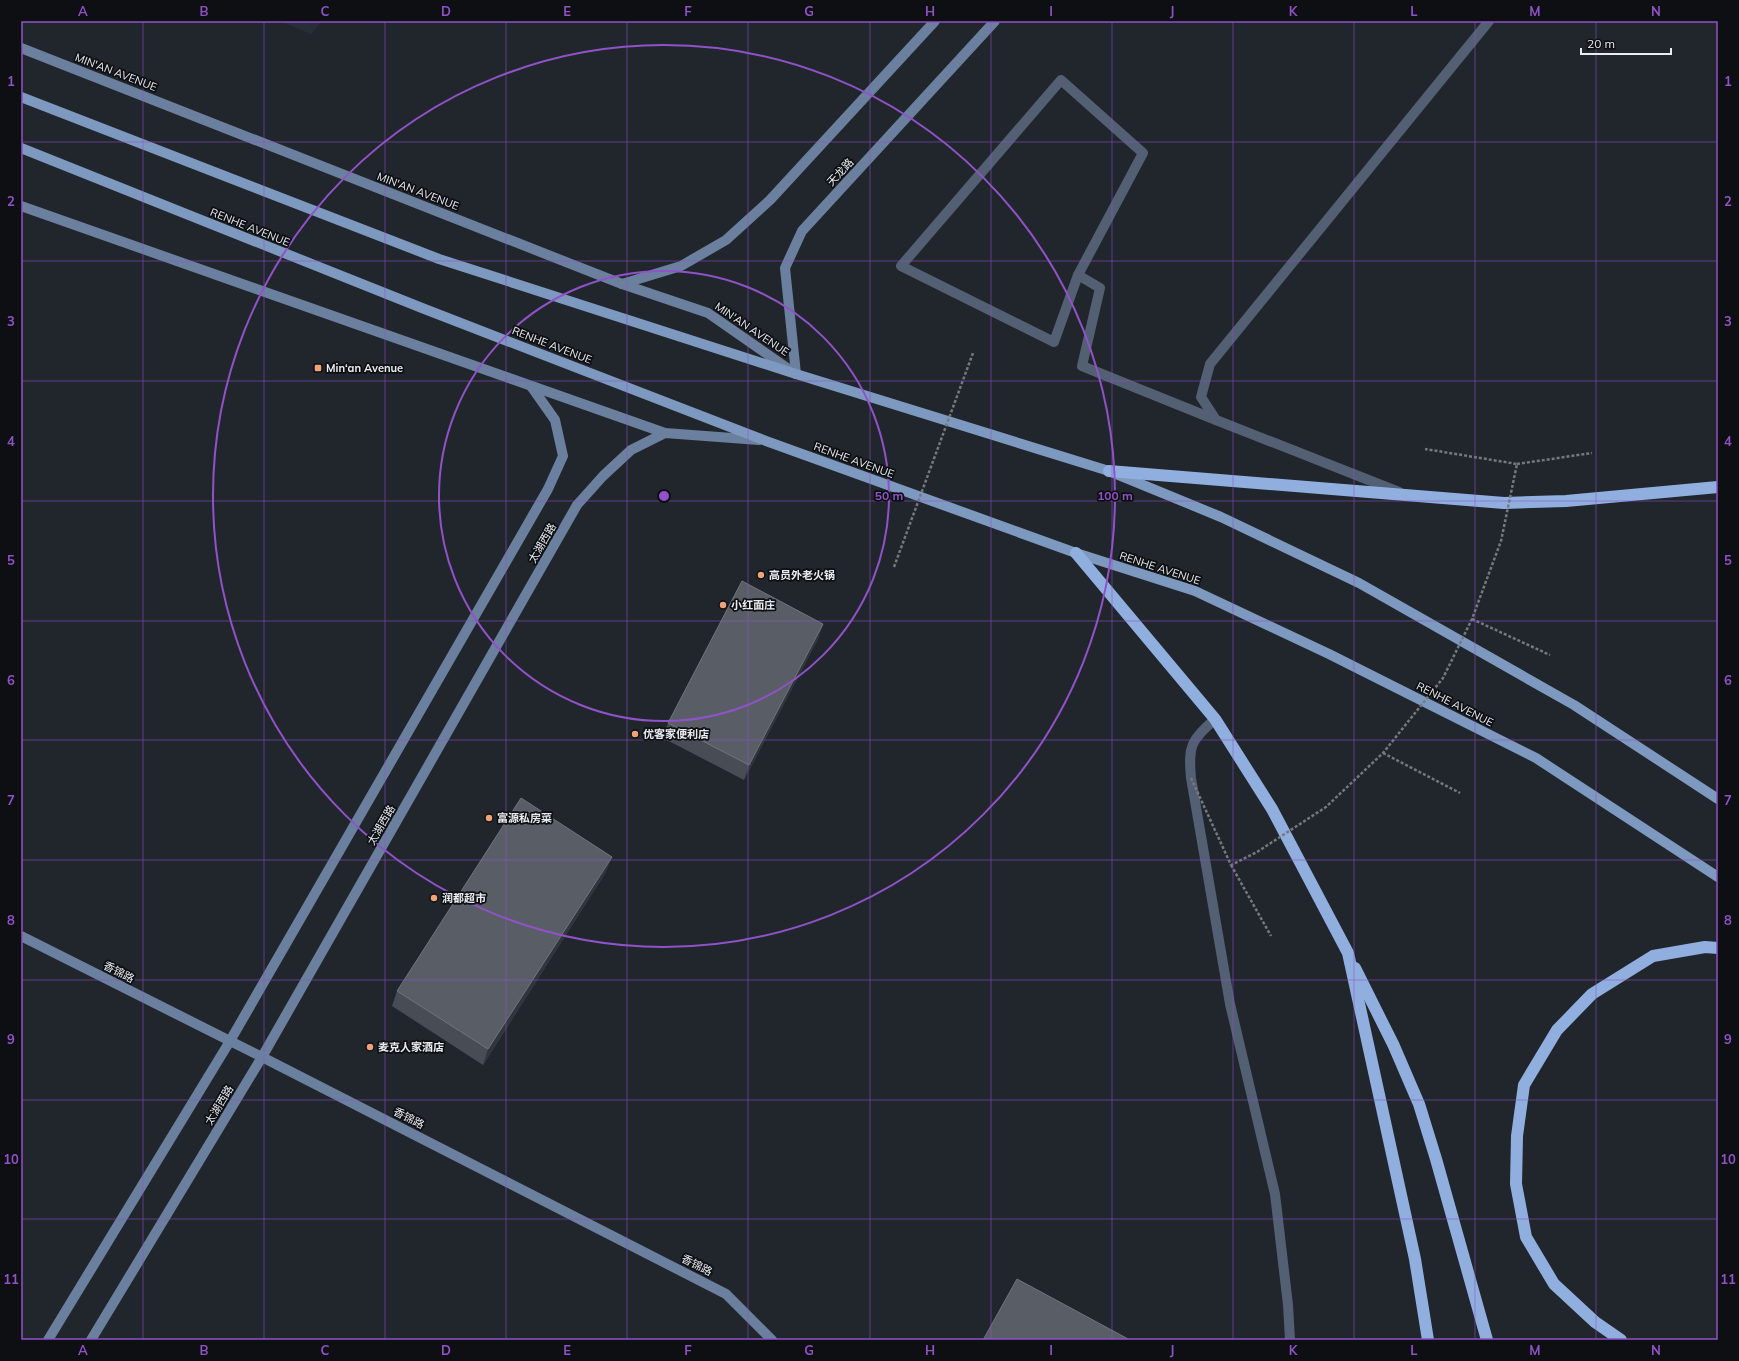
<svg xmlns="http://www.w3.org/2000/svg" width="1739" height="1361" font-family="Mulish,'Noto Sans SC',sans-serif">
	<style>
		.built { fill: #262e3a }
		.lines { fill: none; stroke-linecap: round; stroke-linejoin: round }
		.path { stroke: #75797f; stroke-width: 2.5; stroke-dasharray: 3 2; stroke-linecap: butt }
		.lane { stroke: #535f73; stroke-width: 10 }
		.street { stroke: #535f73; stroke-width: 10 }
		.secondary { stroke: #6b809e; stroke-width: 10 }
		.primary { stroke: #7e99c0; stroke-width: 10 }
		.highway { stroke: #90afdf; stroke-width: 12 }
		.path-bridge { stroke: #75797f; stroke-width: 2.5; stroke-dasharray: 3 2; stroke-linecap: butt }
		.wall { fill: #484d55 }
		.shaded-wall { fill: #31363e }
		.building { fill: #595e66; stroke: #70747b }
		.grid { fill: none; stroke: #9152c9; stroke-width: 1; stroke-opacity: 0.55 }
		.ring { fill: none; stroke: #9152c9; stroke-width: 2 }
		.poi-dot { fill: #f0a279; stroke: #0d0f12; stroke-width: 1.5 }
		.labels { text-anchor: middle; stroke-width: 3.5; stroke-linejoin: round; paint-order: stroke }
		.street-label { font-size: 11px; fill: #e9ecf1; stroke: #0d0f12 }
		.poi-label { font-size: 11px; font-weight: bold; fill: #e9ecf1; stroke: #0d0f12; text-anchor: start }
		.centre { fill: #9152c9; stroke: #0d0f12; stroke-width: 2 }
		.ring-label { font-size: 12px; text-anchor: middle; font-weight: bold; fill: #9152c9; stroke: #0d0f12; stroke-width: 3.5; stroke-linejoin: round; paint-order: stroke }
		.neatline { fill: none; stroke: #9152c9; stroke-width: 1.5 }
		.grid-label { font-size: 13px; text-anchor: middle; font-weight: bold; fill: #9152c9 }
	</style>
	<rect width="100%" height="100%" fill="#21262d"/>
	<polygon class="built" points="280,21 322,21 311,34"/>
	<g class="lines">
		<g class="path">
			<polyline points="1517,464 1592,453"/>
			<polyline points="1472,619 1550,655"/>
			<polyline points="1383,753 1460,793"/>
			<polyline points="1231,865 1271,936"/>
		</g>
		<g class="lane">
			<polygon points="1061,80 1143,153 1078,275 1054,342 901,266"/>
			<polyline points="1078,275 1100,288 1082,366 1216,420"/>
			<path d="M1215 719C1191 741 1188 745 1191 778L1230 1004 1275 1194 1288 1305 1290 1340"/>
		</g>
		<polyline class="street" points="1399,492 1216,420 1201,397 1210,364 1489,21"/>
		<g class="secondary">
			<polyline points="21,48 622,284 708,313 793,372"/>
			<polyline points="21,206 665,433"/>
			<polyline points="622,284 681,266 726,240 770,200 935,21"/>
			<polyline points="796,374 785,268 802,231 995,21"/>
			<polyline points="21,936 262,1057 726,1294 772,1340"/>
			<polyline points="48,1340 230,1041 548,489 563,456 555,420 531,386"/>
			<polyline points="91,1340 262,1057 577,505 603,476 631,450 665,433 759,440"/>
		</g>
		<g class="primary">
			<polyline points="21,97 439,259 796,374 1109,471 1221,517 1359,583 1574,705 1718,799"/>
			<polyline points="21,148 422,308 766,441 1076,553 1195,591 1329,654 1536,758 1718,877"/>
		</g>
		<g class="highway">
			<polyline points="1109,471 1504,503 1566,501 1718,487"/>
			<polyline points="1076,553 1215,719 1272,809 1348,953 1415,1259 1428,1340"/>
			<polyline points="1355,968 1394,1046 1419,1104 1436,1159 1487,1340"/>
			<polyline points="1621,1340 1595,1322 1554,1284 1526,1237 1516,1184 1517,1136 1524,1085 1557,1030 1592,994 1653,956 1705,947 1718,948"/>
		</g>
		<g class="path-bridge">
			<polyline points="894,567 973,353"/>
			<polyline points="1191,778 1231,865 1257,852 1326,807 1383,753 1443,678 1472,619 1501,541 1517,464 1425,449"/>
		</g>
	</g>
	<g class="wall">
		<polygon points="823,624 818,639 744,780 663,738 668,723"/>
		<polygon points="606,872 483,1065 392,1006 397,991"/>
	</g>
	<g class="shaded-wall">
		<polygon points="823,624 818,639 744,780 749,765"/>
		<polygon points="612,857 606,872 483,1065 488,1049"/>
	</g>
	<g class="building">
		<polygon points="742,581 823,624 749,765 668,723"/>
		<polygon points="521,798 612,857 488,1049 397,991"/>
		<polygon points="1017,1279 1130,1340 983,1340"/>
	</g>
	<path class="grid" d="M143 21V1340M264 21V1340M385 21V1340M506 21V1340M627 21V1340M748 21V1340M870 21V1340M991 21V1340M1112 21V1340M1233 21V1340M1354 21V1340M1475 21V1340M1596 21V1340M21 142H1718M21 261H1718M21 381H1718M21 501H1718M21 621H1718M21 740H1718M21 860H1718M21 980H1718M21 1100H1718M21 1219H1718"/>
	<g class="ring">
		<circle cx="664" cy="496" r="225"/>
		<circle cx="664" cy="496" r="451"/>
	</g>
	<g class="poi-dot">
		<rect x="314" y="364" width="8" height="8" rx="2"/>
		<circle cx="761" cy="575" r="4"/>
		<circle cx="723" cy="605" r="4"/>
		<circle cx="635" cy="734" r="4"/>
		<circle cx="489" cy="818" r="4"/>
		<circle cx="434" cy="898" r="4"/>
		<circle cx="370" cy="1047" r="4"/>
	</g>
	<g class="labels">
		<g class="street-label">
			<text transform="translate(116 72) rotate(21)" y="4">MIN'AN AVENUE</text>
			<text transform="translate(840 172) rotate(-47)" y="4">天龙路</text>
			<text transform="translate(418 191) rotate(21)" y="4">MIN'AN AVENUE</text>
			<text transform="translate(250 227) rotate(22)" y="4">RENHE AVENUE</text>
			<text transform="translate(752 329) rotate(34)" y="4">MIN'AN AVENUE</text>
			<text transform="translate(552 345) rotate(21)" y="4">RENHE AVENUE</text>
			<text transform="translate(854 460) rotate(20)" y="4">RENHE AVENUE</text>
			<text transform="translate(542 543) rotate(-60)" y="4">太湖西路</text>
			<text transform="translate(1160 568) rotate(18)" y="4">RENHE AVENUE</text>
			<text transform="translate(1455 704) rotate(27)" y="4">RENHE AVENUE</text>
			<text transform="translate(381 825) rotate(-60)" y="4">太湖西路</text>
			<text transform="translate(119 972) rotate(27)" y="4">香锦路</text>
			<text transform="translate(219 1105) rotate(-59)" y="4">太湖西路</text>
			<text transform="translate(409 1118) rotate(27)" y="4">香锦路</text>
			<text transform="translate(697 1265) rotate(27)" y="4">香锦路</text>
		</g>
		<g class="poi-label">
			<text x="326" y="372">Min‘an Avenue</text>
			<text x="769" y="579">高员外老火锅</text>
			<text x="731" y="609">小红面庄</text>
			<text x="643" y="738">优客家便利店</text>
			<text x="497" y="822">富源私房菜</text>
			<text x="442" y="902">润都超市</text>
			<text x="378" y="1051">麦克人家酒店</text>
		</g>
	</g>
	<circle cx="664" cy="496" r="6" class="centre"/>
	<g class="ring-label">
		<text x="889" y="500">50 m</text>
		<text x="1115" y="500">100 m</text>
	</g>
	<rect width="1739" height="1361" fill="none" stroke="#0d0f12" stroke-width="44"/>
	<path d="M1581 48v6h90v-6" fill="none" stroke="#e9ecf1" stroke-width="2"/>
	<text x="1587" y="48" font-size="12" fill="#e9ecf1" stroke="#0d0f12" stroke-width="3" paint-order="stroke">20 m</text>
	<rect x="22" y="22" width="1695" height="1317" class="neatline"/>
	<g class="grid-label">
		<text x="83" y="16">A</text>
		<text x="204" y="16">B</text>
		<text x="325" y="16">C</text>
		<text x="446" y="16">D</text>
		<text x="567" y="16">E</text>
		<text x="688" y="16">F</text>
		<text x="809" y="16">G</text>
		<text x="930" y="16">H</text>
		<text x="1051" y="16">I</text>
		<text x="1172" y="16">J</text>
		<text x="1293" y="16">K</text>
		<text x="1414" y="16">L</text>
		<text x="1535" y="16">M</text>
		<text x="1656" y="16">N</text>
		<text x="11" y="86">1</text>
		<text x="1728" y="86">1</text>
		<text x="11" y="206">2</text>
		<text x="1728" y="206">2</text>
		<text x="11" y="326">3</text>
		<text x="1728" y="326">3</text>
		<text x="11" y="446">4</text>
		<text x="1728" y="446">4</text>
		<text x="11" y="565">5</text>
		<text x="1728" y="565">5</text>
		<text x="11" y="685">6</text>
		<text x="1728" y="685">6</text>
		<text x="11" y="805">7</text>
		<text x="1728" y="805">7</text>
		<text x="11" y="925">8</text>
		<text x="1728" y="925">8</text>
		<text x="11" y="1044">9</text>
		<text x="1728" y="1044">9</text>
		<text x="11" y="1164">10</text>
		<text x="1728" y="1164">10</text>
		<text x="11" y="1284">11</text>
		<text x="1728" y="1284">11</text>
		<text x="83" y="1355">A</text>
		<text x="204" y="1355">B</text>
		<text x="325" y="1355">C</text>
		<text x="446" y="1355">D</text>
		<text x="567" y="1355">E</text>
		<text x="688" y="1355">F</text>
		<text x="809" y="1355">G</text>
		<text x="930" y="1355">H</text>
		<text x="1051" y="1355">I</text>
		<text x="1172" y="1355">J</text>
		<text x="1293" y="1355">K</text>
		<text x="1414" y="1355">L</text>
		<text x="1535" y="1355">M</text>
		<text x="1656" y="1355">N</text>
	</g>
</svg>
